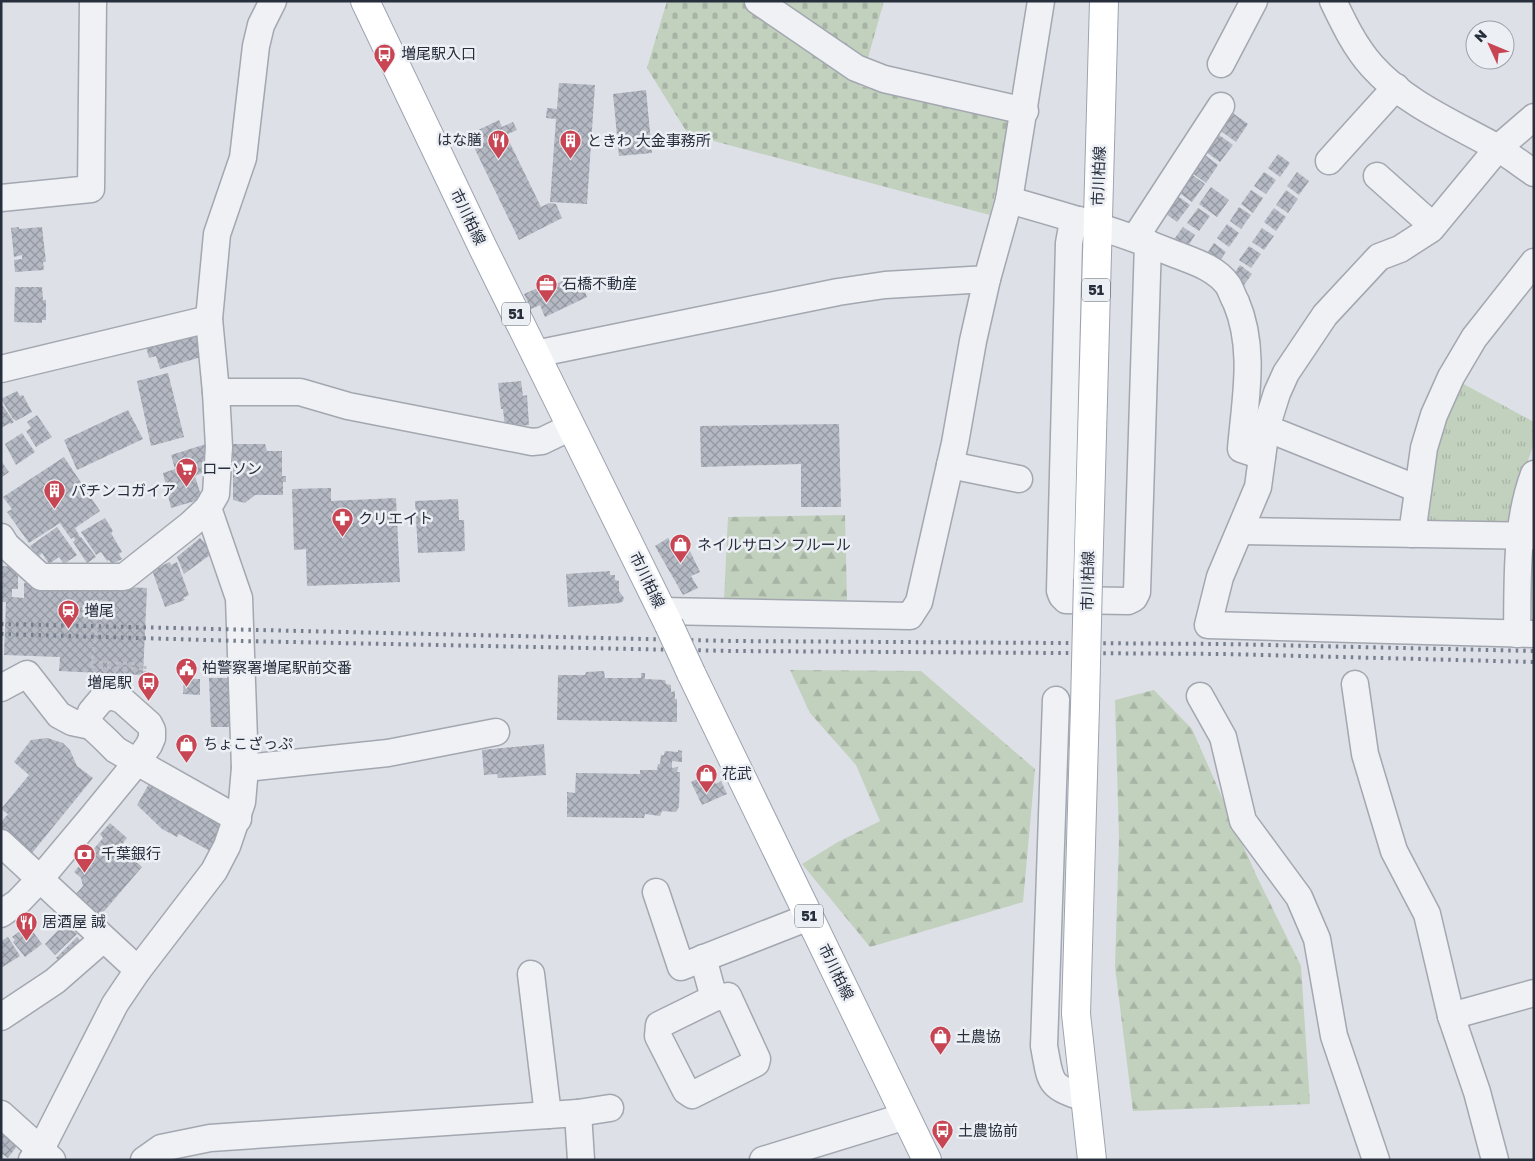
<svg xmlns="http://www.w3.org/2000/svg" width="1535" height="1161" font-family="'Golos Text','Noto Sans JP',sans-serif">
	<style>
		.forest { fill: url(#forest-firs) }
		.cemetery { fill: url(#cemetery-stones) }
		.park { fill: url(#park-tufts) }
		.building { fill: url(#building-cross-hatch) }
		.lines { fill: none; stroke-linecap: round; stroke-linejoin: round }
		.minor-casing { stroke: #a3a7b0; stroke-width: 29 }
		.major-casing { stroke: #9da4b1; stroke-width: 30 }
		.path { stroke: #bbbec5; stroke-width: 3; stroke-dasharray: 4 4; stroke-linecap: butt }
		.minor { stroke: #eff1f5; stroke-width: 26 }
		.major { stroke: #fff; stroke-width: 28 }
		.rail { stroke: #777f8f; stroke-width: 4; stroke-dasharray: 2.5 5; stroke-linecap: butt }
		.major-bridge-casing { stroke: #9da4b1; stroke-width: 30; stroke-linecap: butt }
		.path-bridge { stroke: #bbbec5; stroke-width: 3; stroke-dasharray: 4 4; stroke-linecap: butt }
		.major-bridge { stroke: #fff; stroke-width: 28 }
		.labels { text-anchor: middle; stroke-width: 5; stroke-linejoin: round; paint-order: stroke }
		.shield { fill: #eceff4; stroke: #626873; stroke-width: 1 }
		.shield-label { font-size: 14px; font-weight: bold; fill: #272e3c }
		.poi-label { font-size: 15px; fill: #272e3c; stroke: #eceff4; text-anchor: start }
		.street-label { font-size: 15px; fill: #272e3c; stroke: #eceff4 }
	</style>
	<defs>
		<pattern id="forest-firs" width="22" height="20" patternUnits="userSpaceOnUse" patternTransform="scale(1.25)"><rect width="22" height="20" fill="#c2d0be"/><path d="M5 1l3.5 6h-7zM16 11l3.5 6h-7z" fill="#a7b3a4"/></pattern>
		<pattern id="cemetery-stones" width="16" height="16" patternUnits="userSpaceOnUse" patternTransform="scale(1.25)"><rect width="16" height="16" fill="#c2d0be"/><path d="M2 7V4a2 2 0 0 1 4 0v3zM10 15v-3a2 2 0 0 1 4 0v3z" fill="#a7b3a4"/></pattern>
		<pattern id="park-tufts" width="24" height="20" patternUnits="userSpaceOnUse" patternTransform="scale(1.25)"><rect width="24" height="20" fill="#c2d0be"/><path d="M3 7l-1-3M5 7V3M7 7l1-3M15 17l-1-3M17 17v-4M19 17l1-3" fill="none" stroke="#a7b3a4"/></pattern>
		<pattern id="building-cross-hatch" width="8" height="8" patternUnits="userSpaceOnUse" patternTransform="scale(1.25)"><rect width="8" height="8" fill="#b4b9c3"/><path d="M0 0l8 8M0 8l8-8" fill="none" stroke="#9297a0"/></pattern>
	</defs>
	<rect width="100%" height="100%" fill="#dde0e6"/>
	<g class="forest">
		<polygon points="845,515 847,600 724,600 728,517"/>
		<polygon points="790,670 921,671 1035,769 1023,902 870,947 802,864 838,842 880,821 856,765 810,713"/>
		<polygon points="1154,690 1192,729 1257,877 1301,966 1310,1104 1133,1111 1115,967 1119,839 1115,700"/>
	</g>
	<polygon class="cemetery" points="667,1 884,1 860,86 1012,121 990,215 688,134 647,68"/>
	<polygon class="park" points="1458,381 1534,422 1534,443 1520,484 1514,520 1507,527 1426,526 1431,452"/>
	<g class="building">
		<polygon points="559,83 595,85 587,204 550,202 556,119 546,118 547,108 557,109"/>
		<polygon points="646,90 652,153 619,156 613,94"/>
		<polygon points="1230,111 1248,124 1236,142 1218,129"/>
		<polygon points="499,120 502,127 513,122 517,130 506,135 541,207 549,203 556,204 562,218 519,240 468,135"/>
		<polygon points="1215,132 1233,145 1220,162 1202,149"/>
		<polygon points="1201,152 1218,165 1206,183 1188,170"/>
		<polygon points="1278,154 1290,163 1280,177 1268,168"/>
		<polygon points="1187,171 1205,184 1192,202 1174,189"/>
		<polygon points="1264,172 1276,180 1266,194 1254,186"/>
		<polygon points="1297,172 1309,181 1299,195 1287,186"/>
		<polygon points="1211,187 1229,200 1217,217 1199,204"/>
		<polygon points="1251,190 1263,198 1253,213 1241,204"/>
		<polygon points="1286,190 1298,199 1288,213 1276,205"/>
		<polygon points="1172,192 1190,205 1177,222 1159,209"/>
		<polygon points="1239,207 1251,215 1241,229 1230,221"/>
		<polygon points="1198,208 1210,216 1199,231 1187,223"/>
		<polygon points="1274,208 1286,217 1276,231 1264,222"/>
		<polygon points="1227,224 1239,233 1229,247 1217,238"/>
		<polygon points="19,227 19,229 42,227 46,262 43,262 44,270 15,272 14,260 22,259 22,255 14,257 11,228"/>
		<polygon points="1183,227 1195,235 1185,251 1172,242"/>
		<polygon points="1262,228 1274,236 1264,250 1252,242"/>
		<polygon points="1214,243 1226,252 1216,266 1204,258"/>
		<polygon points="1249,246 1261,254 1251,268 1239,260"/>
		<polygon points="1240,265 1252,274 1242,288 1230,279"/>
		<polygon points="567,279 572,289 582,284 587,297 545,317 540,305 531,309 524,294 547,284 549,287"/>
		<polygon points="15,287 42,287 43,300 46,300 46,320 42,320 42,323 14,322"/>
		<polygon points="198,332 205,356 160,369 156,356 149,358 146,347"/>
		<polygon points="168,373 184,437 151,446 137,381"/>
		<polygon points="521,381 523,396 527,395 529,425 505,427 503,409 501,409 498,383"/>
		<polygon points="17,391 20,396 23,395 32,412 16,421 13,419 1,399"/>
		<polygon points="1,403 14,422 11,424 10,423 1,428"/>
		<polygon points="128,410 143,439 77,470 64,440"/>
		<polygon points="37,415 52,437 36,447 26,431 31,428 27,422"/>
		<polygon points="839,424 841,507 801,507 801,464 701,467 700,426"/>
		<polygon points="22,433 35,452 16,465 5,444"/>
		<polygon points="206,444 202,473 195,476 202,499 171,508 163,473 175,469 171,455"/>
		<polygon points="233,444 265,444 267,451 282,451 282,476 286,476 286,482 283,482 283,495 255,495 245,503 233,500"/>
		<polygon points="64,457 100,511 75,528 80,537 81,537 96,557 87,563 73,542 75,540 74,537 71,539 60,523 29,543 7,512 12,509 3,497"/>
		<polygon points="1,461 9,472 2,477 1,475"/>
		<polygon points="331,488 331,501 396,498 400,582 307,586 306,549 294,550 292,489"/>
		<polygon points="458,499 459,520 464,520 465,551 418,553 415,501"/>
		<polygon points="105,518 113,531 111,533 122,552 119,554 122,559 112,564 109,560 107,561 101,552 96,555 81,532"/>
		<polygon points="57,527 77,555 64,564 59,557 49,564 42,553 38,557 30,546"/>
		<polygon points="200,538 211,550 210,555 184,574 177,557"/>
		<polygon points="668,538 678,557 690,551 700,572 691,576 698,588 683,595 655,546"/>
		<polygon points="170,562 171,565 177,562 189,595 183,598 185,600 165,607 152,570"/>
		<polygon points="1,566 18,567 18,589 12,589 12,597 24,598 24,583 147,588 143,675 59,671 60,657 4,655 6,602 1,602"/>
		<polygon points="610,571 610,575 615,575 615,580 619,581 619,591 624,598 623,601 620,603 568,607 566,574"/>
		<polygon points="604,671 605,678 641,678 641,673 645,673 645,679 665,680 666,684 671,685 671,692 675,691 675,699 677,699 677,722 557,720 558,675 585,675 586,672"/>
		<polygon points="209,678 230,678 232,727 211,727"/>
		<polygon points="184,679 200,679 200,695 183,694"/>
		<polygon points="47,738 63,743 70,750 77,766 93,778 32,853 1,828 1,822 8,814 1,809 29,775 14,762 31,740"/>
		<polygon points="544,744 546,775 498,778 497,774 484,775 482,750"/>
		<polygon points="678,750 682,751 682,762 672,761 672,768 678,767 677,772 680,772 679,807 676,812 662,811 660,816 645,814 644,818 567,817 567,792 575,793 576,773 640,774 640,770 657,770 658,764 660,764 661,755 664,755 665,751 678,752"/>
		<polygon points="710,773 716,784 721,781 727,794 702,805 691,782"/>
		<polygon points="150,782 223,823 210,851 179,834 177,837 162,829 137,805"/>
		<polygon points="110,823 127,838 120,847 142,867 100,916 75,895 83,886 81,878 74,872 103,838 100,834"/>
		<polygon points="64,924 67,924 77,934 55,955 45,944"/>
		<polygon points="28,925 42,944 25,957 13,942 15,940 12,937"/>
		<polygon points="8,937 20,956 1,968 1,941"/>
		<polygon points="77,937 87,949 66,968 56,958"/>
		<polygon points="1,1119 24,1137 8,1158 1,1153"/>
	</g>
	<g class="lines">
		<defs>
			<g id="minor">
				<polyline points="758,1 856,68 884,79 1025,111"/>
				<path d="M1333 1C1344 24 1355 47 1372 66 1405 103 1453 123 1496 147 1509 155 1521 164 1534 173"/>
				<polyline points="1221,64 1254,1"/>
				<polyline points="1534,117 1498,148 1431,229 1400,249 1379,257 1325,315 1286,373 1277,393 1266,428 1258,487 1220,577 1208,625 1534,634"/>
				<polyline points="1329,161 1396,87"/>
				<polyline points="1377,176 1433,226"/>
				<polyline points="1,198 91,189 93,1"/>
				<path d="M1009 200C1065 216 1118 231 1172 253 1192 261 1215 267 1228 285 1231 290 1233 297 1236 302 1256 349 1245 400 1241 449L1262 456"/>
				<polyline points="1079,220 1071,232 1069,243 1060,591 1062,596 1066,600 1128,601 1134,598 1137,592 1148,243"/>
				<polyline points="1135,238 1221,106"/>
				<polyline points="535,354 838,292 885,285 987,279 1009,200 1041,1"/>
				<polyline points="1,369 209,319"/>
				<polyline points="216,392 300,392 348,406 532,442 542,441 571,427"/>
				<polyline points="1266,428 1418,489"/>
				<polyline points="950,465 1019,479"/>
				<polyline points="1241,531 1534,536"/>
				<polyline points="1412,534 1424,448 1434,415 1451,377 1474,338 1534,262"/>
				<polyline points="1,537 6,545 41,577 124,577 191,524 208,508"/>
				<polyline points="662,611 910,616 919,602 955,443 973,341 987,279"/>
				<path d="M1517 634C1518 580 1515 525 1534 474"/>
				<polyline points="1355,684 1365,754 1394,851 1427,914 1451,1016 1477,1092 1495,1160"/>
				<polyline points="1,688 27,674 59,715 72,722 91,726"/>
				<polyline points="1200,696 1223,737 1243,821 1299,897 1317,939 1334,1036 1376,1160"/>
				<path d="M1056 700 1044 1046C1051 1082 1047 1086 1085 1098"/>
				<polyline points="245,768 388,753 496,732"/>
				<polyline points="1,843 138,970"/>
				<polyline points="656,892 681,967 809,917"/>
				<polyline points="1,914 18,902 40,879 92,817 137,762 149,745 152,738 152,730 149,724 122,700 114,697 108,697 101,700 91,712 89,719 91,726 106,740 116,750 137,762 238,819"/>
				<polyline points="703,958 714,998 728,996 757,1059 756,1063 692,1095 686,1091 658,1036 659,1025 714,998"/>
				<polyline points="531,974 548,1115"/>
				<polyline points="1451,1016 1534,993"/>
				<polyline points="1,1017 55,981 103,939"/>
				<polyline points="578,1113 581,1160"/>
				<polyline points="1,1114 52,1160"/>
				<polyline points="32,1160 41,1149 115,1004 138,970 214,871 227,846 242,802 245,768 239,598 208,508 216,494 219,447 216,392 209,319 217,234 243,158 256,46 261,25 273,1"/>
				<polyline points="144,1160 161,1148 210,1138 578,1113 610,1108"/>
				<polyline points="763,1160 906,1116"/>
			</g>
			<g id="major">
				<polyline points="365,1 483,248 669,625"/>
				<polyline points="1088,579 1104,1"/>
				<polyline points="691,673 927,1160"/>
				<polyline points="1085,706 1076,1014 1092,1160"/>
			</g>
		</defs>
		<use href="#minor" class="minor-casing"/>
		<use href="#major" class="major-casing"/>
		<g class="path">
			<polyline points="91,631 96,631"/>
			<polyline points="91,662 145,664 145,669"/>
			<polyline points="91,667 145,669 143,689"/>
		</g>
		<use href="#minor" class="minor"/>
		<use href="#major" class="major"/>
		<g class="rail">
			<polyline points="1,624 730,641 1225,644 1534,651"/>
			<polyline points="1,634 241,641 732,651 1225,654 1534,662"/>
		</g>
		<defs>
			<g id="major-bridge">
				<polyline points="669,625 691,673"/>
				<polyline points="1085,706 1088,579"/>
			</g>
		</defs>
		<use href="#major-bridge" class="major-bridge-casing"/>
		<polyline class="path-bridge" points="91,667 102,594"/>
		<use href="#major-bridge" class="major-bridge"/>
	</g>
	<defs>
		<symbol id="bus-pin" viewBox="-11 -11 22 30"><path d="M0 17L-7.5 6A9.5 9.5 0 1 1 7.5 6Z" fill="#c84554" stroke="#eceff4"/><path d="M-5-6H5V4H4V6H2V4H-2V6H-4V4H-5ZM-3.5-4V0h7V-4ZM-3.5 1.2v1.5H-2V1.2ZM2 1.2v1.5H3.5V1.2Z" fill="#fff"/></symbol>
		<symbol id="restaurant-pin" viewBox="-11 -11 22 30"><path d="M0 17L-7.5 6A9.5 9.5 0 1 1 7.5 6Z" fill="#c84554" stroke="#eceff4"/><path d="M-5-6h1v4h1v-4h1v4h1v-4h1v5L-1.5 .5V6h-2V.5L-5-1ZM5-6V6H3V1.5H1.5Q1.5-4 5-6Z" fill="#fff"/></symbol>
		<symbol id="building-pin" viewBox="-11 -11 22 30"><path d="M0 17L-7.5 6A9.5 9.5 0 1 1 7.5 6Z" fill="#c84554" stroke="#eceff4"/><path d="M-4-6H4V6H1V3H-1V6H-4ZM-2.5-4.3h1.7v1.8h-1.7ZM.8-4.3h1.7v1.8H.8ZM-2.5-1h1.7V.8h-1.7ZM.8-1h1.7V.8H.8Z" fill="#fff"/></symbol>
		<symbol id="office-pin" viewBox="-11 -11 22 30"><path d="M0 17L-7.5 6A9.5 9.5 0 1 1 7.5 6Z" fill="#c84554" stroke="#eceff4"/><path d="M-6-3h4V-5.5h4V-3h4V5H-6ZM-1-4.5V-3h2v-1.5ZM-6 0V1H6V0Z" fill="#fff"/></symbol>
		<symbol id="supermarket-pin" viewBox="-11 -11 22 30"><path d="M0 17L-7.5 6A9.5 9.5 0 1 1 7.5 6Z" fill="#c84554" stroke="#eceff4"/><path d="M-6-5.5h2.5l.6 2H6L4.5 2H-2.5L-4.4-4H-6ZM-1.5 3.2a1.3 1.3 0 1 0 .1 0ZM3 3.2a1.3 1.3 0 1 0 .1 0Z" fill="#fff"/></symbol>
		<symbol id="pharmacy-pin" viewBox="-11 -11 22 30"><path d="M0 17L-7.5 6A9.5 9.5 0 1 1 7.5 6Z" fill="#c84554" stroke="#eceff4"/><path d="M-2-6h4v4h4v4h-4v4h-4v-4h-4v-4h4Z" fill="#fff"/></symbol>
		<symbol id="shop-pin" viewBox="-11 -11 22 30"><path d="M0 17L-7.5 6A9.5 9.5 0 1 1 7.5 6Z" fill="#c84554" stroke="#eceff4"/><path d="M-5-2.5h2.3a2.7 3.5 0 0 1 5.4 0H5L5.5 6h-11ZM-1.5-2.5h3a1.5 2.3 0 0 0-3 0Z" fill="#fff"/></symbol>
		<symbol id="station-pin" viewBox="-11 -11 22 30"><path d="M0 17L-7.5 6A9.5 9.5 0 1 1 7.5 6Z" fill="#c84554" stroke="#eceff4"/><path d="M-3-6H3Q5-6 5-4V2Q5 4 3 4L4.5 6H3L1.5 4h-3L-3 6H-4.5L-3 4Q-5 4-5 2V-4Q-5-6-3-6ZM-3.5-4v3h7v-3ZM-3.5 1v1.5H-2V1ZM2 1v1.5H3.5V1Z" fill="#fff"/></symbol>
		<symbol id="civic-pin" viewBox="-11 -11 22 30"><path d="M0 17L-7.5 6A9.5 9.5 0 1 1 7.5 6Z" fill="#c84554" stroke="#eceff4"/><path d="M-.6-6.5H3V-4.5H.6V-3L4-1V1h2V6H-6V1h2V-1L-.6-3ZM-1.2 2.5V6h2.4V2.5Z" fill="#fff"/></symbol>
		<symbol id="bank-pin" viewBox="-11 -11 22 30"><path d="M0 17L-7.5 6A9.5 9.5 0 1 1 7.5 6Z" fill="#c84554" stroke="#eceff4"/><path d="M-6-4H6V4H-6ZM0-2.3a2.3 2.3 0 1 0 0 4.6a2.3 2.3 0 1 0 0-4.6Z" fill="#fff"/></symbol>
	</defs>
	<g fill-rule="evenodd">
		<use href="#bus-pin" x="372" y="42" width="25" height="34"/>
		<use href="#restaurant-pin" x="486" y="128" width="25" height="34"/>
		<use href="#building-pin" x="558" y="128" width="25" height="34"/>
		<use href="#office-pin" x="534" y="272" width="25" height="34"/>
		<use href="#supermarket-pin" x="174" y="456" width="25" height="34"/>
		<use href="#building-pin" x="42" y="478" width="25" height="34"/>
		<use href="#pharmacy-pin" x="330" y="506" width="25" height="34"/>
		<use href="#shop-pin" x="668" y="532" width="25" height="34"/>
		<use href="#station-pin" x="56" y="598" width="25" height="34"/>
		<use href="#civic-pin" x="174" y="656" width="25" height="34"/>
		<use href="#bus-pin" x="136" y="670" width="25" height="34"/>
		<use href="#shop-pin" x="174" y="732" width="25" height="34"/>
		<use href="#shop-pin" x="694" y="762" width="25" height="34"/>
		<use href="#bank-pin" x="72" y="842" width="25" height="34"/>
		<use href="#restaurant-pin" x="14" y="910" width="25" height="34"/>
		<use href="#shop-pin" x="928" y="1024" width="25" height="34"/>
		<use href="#bus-pin" x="930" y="1118" width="25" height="34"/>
	</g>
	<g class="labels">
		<g class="shield">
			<rect x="1082" y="278.5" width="28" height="23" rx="4"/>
			<rect x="502" y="302.5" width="28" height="23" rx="4"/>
			<rect x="795" y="904.5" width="28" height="23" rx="4"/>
		</g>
		<g class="shield-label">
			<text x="1096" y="295">51</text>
			<text x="516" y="319">51</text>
			<text x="809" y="921">51</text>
		</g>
		<g class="poi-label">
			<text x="401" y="59">増尾駅入口</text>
			<text x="482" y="145" text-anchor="end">はな膳</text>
			<text x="587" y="146">ときわ 大金事務所</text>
			<text x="562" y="289">石橋不動産</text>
			<text x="202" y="474">ローソン</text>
			<text x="71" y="496">パチンコガイア</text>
			<text x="358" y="524">クリエイト</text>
			<text x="697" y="550">ネイルサロン フルール</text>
			<text x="84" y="616">増尾</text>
			<text x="202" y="673">柏警察署増尾駅前交番</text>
			<text x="132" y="688" text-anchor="end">増尾駅</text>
			<text x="203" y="749">ちょこざっぷ</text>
			<text x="722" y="779">花武</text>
			<text x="101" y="859">千葉銀行</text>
			<text x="42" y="927">居酒屋 誠</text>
			<text x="956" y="1042">土農協</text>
			<text x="958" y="1136">土農協前</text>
		</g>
		<g class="street-label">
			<text transform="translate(1099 176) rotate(-88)" y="5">市川柏線</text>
			<text transform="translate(468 217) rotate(64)" y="5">市川柏線</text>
			<text transform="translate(647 580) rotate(64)" y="5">市川柏線</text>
			<text transform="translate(1088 581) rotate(-89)" y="5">市川柏線</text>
			<text transform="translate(836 972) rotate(64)" y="5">市川柏線</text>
		</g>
	</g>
	<rect width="1535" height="1161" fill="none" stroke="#272e3c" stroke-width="5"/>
	<g transform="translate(1490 45) rotate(314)"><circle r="24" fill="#eceff4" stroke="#9da2aa"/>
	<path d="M0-4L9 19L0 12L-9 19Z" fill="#c84554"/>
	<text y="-8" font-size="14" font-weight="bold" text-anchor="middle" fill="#272e3c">N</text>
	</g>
</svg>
